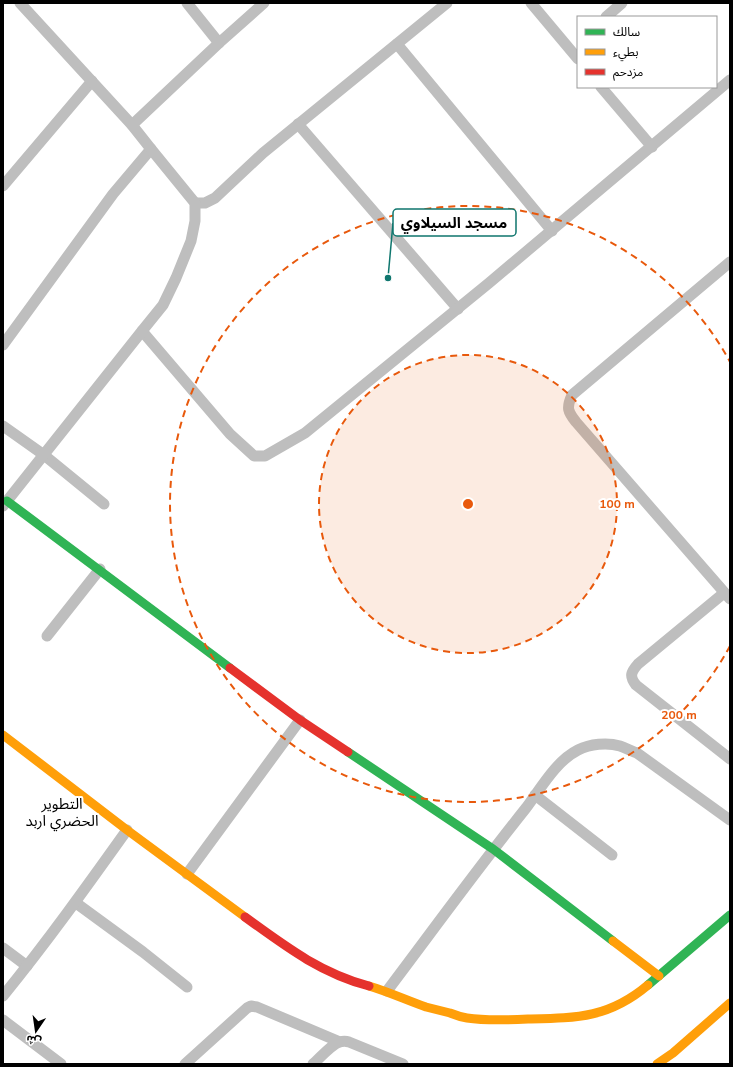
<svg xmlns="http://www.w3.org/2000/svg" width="733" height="1067" font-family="'Nunito Sans','Noto Sans Arabic',sans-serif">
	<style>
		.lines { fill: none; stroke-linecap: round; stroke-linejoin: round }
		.street { stroke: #bebebe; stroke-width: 11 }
		.fast { stroke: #30b455; stroke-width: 9 }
		.slow { stroke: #ff9f0a; stroke-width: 9 }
		.jam { stroke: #e5322d; stroke-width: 9 }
		.ring { fill: none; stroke: #e8590c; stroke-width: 2; stroke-dasharray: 7 5 }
		.labels { text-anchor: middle; stroke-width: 4; stroke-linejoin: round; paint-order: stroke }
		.neighbourhood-label { font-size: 15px; fill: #000; stroke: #fff }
		.centre { fill: #e8590c; stroke: #fff; stroke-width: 2 }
		.ring-label { font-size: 12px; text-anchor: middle; font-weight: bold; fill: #e8590c; stroke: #fff; stroke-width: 4; stroke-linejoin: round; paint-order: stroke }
		.leader { fill: none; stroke: #0f766e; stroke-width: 1.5 }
		.callout-dot { fill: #0f766e; stroke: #fff; stroke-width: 1.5 }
		.callout { fill: #fff; stroke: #0f766e; stroke-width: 1.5 }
		.callout-label { font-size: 15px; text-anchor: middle; font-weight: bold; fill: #000 }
	</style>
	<rect width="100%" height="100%" fill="#fff"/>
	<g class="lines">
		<g class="street">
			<polyline points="187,3 219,43"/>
			<polyline points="531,3 578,59"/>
			<polyline points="606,17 622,3"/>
			<polyline points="397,44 552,231"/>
			<polyline points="601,87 652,147"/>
			<polyline points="298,124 458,309"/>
			<polyline points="132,125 219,43 264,3"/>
			<polyline points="3,186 92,81"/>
			<polyline points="195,203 205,203 215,198 263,153 447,3"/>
			<path d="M730 262 572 395C566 408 568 412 576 422L730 599"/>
			<polyline points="142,331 230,434 254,456 265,456 305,433 489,283 730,80"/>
			<polyline points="3,345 113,194 151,149"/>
			<polyline points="3,426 44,455 104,504"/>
			<polyline points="3,506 142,331 163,305 176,278 191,241 195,221 195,203 151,149 132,125 20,3"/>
			<path d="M724 593 638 664C631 672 629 676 636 685L730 759"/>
			<polyline points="47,636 100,569"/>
			<polyline points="535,795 612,855"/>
			<polyline points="187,874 300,720"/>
			<polyline points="76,903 143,952 187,987"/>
			<polyline points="3,948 27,966"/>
			<path d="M387 991C433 930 478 868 526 808 541 788 556 761 578 750 590 744 607 742 620 746 626 748 631 751 637 753L730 820"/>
			<path d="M3 996C47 942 87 886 127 830"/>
			<polyline points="3,1020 61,1064"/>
			<polyline points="185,1064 247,1008 251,1006 257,1007 340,1042"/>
			<path d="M313 1064C321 1057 330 1046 339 1042 343 1041 346 1041 349 1042L403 1064"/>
		</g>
		<g class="fast">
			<polyline points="7,501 230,668"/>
			<polyline points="348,752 493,849 613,941"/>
			<polyline points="648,985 730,915"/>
		</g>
		<g class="slow">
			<polyline points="3,735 127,830 245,917"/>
			<polyline points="613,941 659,976"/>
			<path d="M369 986C389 992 406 1000 426 1007 434 1009 442 1011 450 1013 455 1015 461 1017 467 1018 487 1021 508 1020 528 1019 577 1018 609 1018 648 985"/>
			<polyline points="657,1064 673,1053 730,1003"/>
		</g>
		<g class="jam">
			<polyline points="230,668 300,720 348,752"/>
			<path d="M245 917C285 946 320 973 369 986"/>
		</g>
	</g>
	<circle cx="468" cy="504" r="149" fill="#e8590c" fill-opacity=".12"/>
	<g class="ring">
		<circle cx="468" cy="504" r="149"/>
		<path d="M730 646A298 298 0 1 1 730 362"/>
	</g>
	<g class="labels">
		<g class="neighbourhood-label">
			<text x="62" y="809">التطوير<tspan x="62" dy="17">الحضري اربد</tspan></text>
		</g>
	</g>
	<circle cx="468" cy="504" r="6" class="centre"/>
	<g class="ring-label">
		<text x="617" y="508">100 m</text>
		<text x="679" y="719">200 m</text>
	</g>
	<path class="leader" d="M388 278L393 223"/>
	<circle class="callout-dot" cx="388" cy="278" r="4"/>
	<rect class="callout" x="393" y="209" width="123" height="27" rx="4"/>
	<g class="callout-label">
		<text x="454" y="228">مسجد السيلاوي</text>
	</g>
	<rect width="733" height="1067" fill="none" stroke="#000000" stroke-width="8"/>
	<rect x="577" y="16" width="140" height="72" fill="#ffffff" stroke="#999999"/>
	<rect x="585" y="29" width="20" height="6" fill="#30b455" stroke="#999999"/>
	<text x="613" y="36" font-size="12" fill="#000000">سالك</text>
	<rect x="585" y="49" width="20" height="6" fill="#ff9f0a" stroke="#999999"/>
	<text x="613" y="56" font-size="12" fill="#000000">بطيء</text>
	<rect x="585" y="69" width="20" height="6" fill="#e5322d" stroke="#999999"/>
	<text x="613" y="76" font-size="12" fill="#000000">مزدحم</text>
	<g transform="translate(36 1031) rotate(193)" stroke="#ffffff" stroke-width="3" paint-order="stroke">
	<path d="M0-3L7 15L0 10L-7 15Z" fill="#000000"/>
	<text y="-6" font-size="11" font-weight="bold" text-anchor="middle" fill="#000000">ش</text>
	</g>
</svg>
